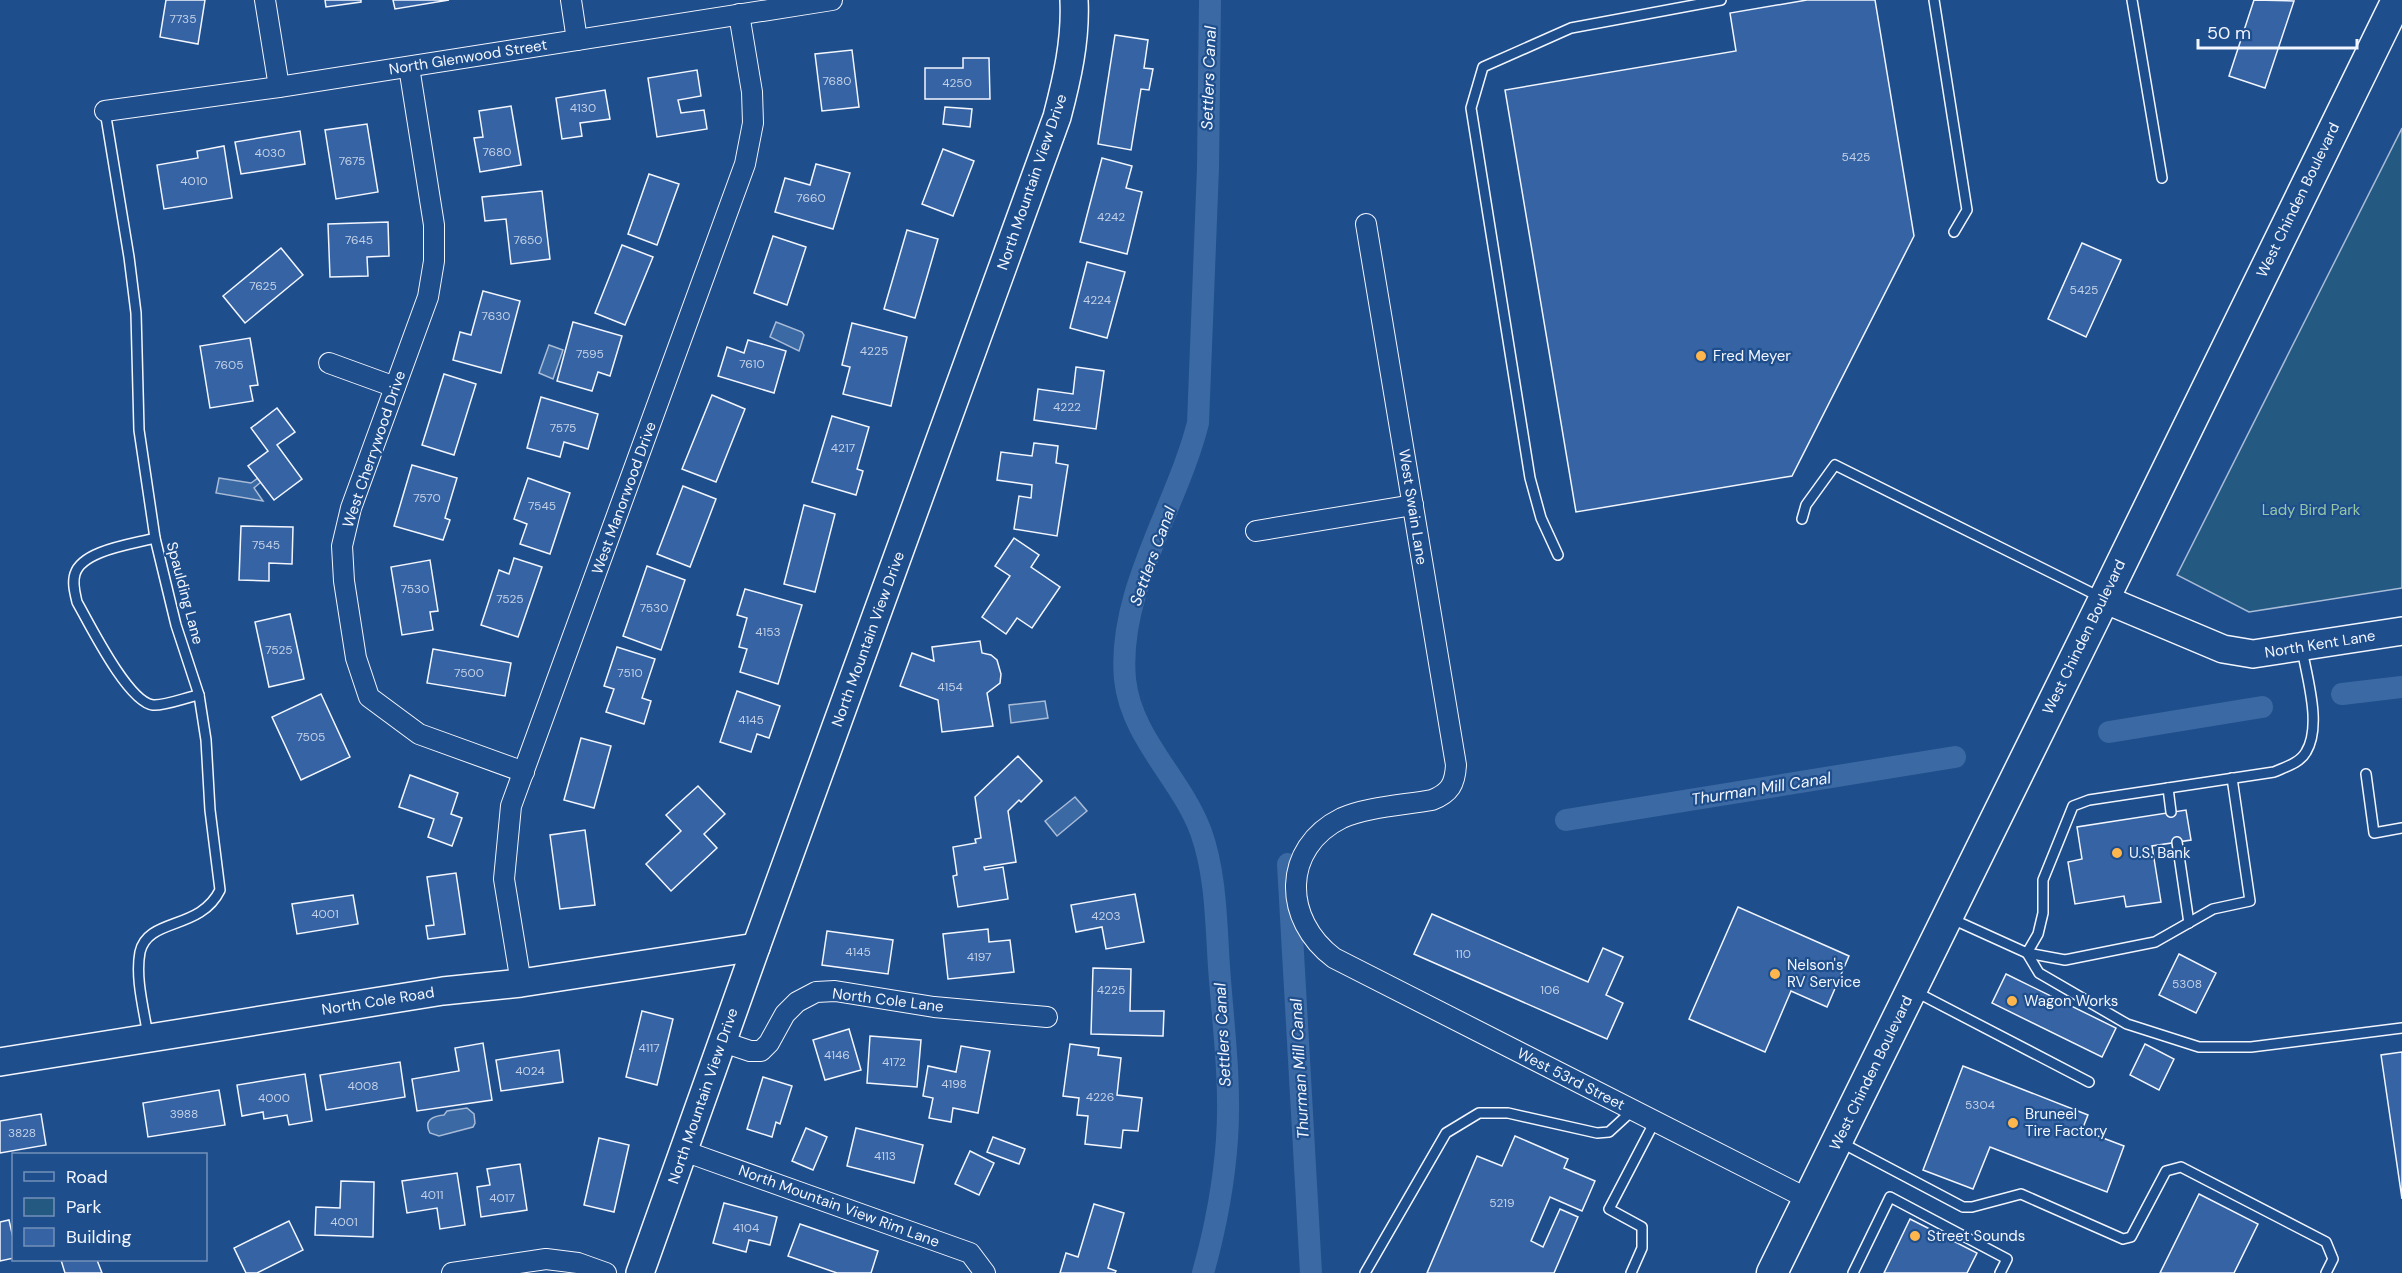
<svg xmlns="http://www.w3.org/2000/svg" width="2402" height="1273" font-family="'DM Sans',sans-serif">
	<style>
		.green { fill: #245a82; stroke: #a8bbd7; stroke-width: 1.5 }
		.water { fill: #3b69a3; stroke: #a8bbd7; stroke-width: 1.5 }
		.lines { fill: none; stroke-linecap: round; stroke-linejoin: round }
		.canal { stroke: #3b69a3; stroke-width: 22 }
		.building { fill: #3563a3; stroke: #f2f6ff; stroke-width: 1.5 }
		.lane-casing { stroke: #f2f6ff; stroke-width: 12 }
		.street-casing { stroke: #f2f6ff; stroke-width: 22 }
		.secondary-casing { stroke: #f2f6ff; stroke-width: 30 }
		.primary-casing { stroke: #f2f6ff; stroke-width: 33 }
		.lane { stroke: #1f4e8c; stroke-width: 9 }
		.street { stroke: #1f4e8c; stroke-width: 20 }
		.secondary { stroke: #1f4e8c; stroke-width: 27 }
		.primary { stroke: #1f4e8c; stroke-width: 30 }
		.poi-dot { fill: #ffb74d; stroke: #1f4e8c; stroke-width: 2 }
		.labels { text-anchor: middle; stroke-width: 4.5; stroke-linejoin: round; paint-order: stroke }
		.number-label { font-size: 12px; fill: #c3d1e8 }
		.street-label { font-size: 15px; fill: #f2f6ff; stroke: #1f4e8c }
		.poi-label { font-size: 15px; fill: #f2f6ff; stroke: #1f4e8c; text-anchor: start }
		.park-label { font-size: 15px; fill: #97c8a6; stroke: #1f4e8c }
		.water-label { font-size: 16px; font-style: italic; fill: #f2f6ff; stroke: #1f4e8c }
	</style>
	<rect width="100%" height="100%" fill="#1f4e8c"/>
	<polygon class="green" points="2402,128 2402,588 2249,612 2177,575"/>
	<g class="water">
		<polygon points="776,322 802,332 804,335 799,351 770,337"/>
		<polygon points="549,345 563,350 553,379 539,373"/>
		<polygon points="219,478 251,483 258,478 261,482 254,488 263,501 216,493"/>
		<polygon points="1045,701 1048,718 1011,723 1009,705"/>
		<polygon points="1075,797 1087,811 1057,836 1045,821"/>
		<path d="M467 1108 474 1114 475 1123 473 1127 439 1136 430 1133C423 1120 433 1116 444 1115L447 1111Z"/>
	</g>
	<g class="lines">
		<g class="canal">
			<polyline points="2342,694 2402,687"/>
			<polyline points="2109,732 2262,707"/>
			<polyline points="1566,820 1955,757"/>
			<polyline points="1288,864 1311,1273"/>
			<path d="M1203 1273C1215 1230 1224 1183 1227 1139 1231 1082 1223 1024 1219 967 1216 922 1216 874 1201 832 1181 778 1131 738 1125 679 1117 592 1177 506 1198 423L1208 168 1210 0"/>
		</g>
	</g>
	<g class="building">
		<polygon points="166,0 205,0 198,44 160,37"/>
		<polygon points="325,0 361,0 361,2 326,7"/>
		<polygon points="393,0 449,0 395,9"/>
		<polygon points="1807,0 1875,0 1914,236 1792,476 1576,512 1505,90 1736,51 1730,13"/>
		<polygon points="2254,0 2294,1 2265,88 2229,76"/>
		<polygon points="1115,35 1148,40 1144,68 1153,69 1149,90 1141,89 1131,150 1098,144"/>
		<polygon points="852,50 859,107 822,111 815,54"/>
		<polygon points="963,58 989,58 990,99 925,99 925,68 963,68"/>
		<polygon points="697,70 701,96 678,100 681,113 704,110 707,129 657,137 648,78"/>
		<polygon points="605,90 610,119 580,123 582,136 562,139 556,98"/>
		<polygon points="511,106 521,165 480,172 474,138 483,137 479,111"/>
		<polygon points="945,107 972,109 970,127 943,124"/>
		<polygon points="367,124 378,192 336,199 325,130"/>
		<polygon points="300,131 305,164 241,174 235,142"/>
		<polygon points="224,146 232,198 164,209 157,165 198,158 197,151"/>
		<polygon points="943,149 974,161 953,216 922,204"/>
		<polygon points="1102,158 1132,166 1126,188 1142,192 1127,254 1080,242"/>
		<polygon points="816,164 850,173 833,229 775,212 785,178 810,185"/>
		<polygon points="649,174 679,184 657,245 628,234"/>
		<polygon points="542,191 550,259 511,264 506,219 485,221 482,197"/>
		<polygon points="388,222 389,256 367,257 368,276 330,277 328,224"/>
		<polygon points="907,230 938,239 915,318 884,309"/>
		<polygon points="773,236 806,247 787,305 754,293"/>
		<polygon points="2082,243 2121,260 2086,337 2048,319"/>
		<polygon points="622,245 653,257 625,325 595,313"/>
		<polygon points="281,248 303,275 245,323 223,296"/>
		<polygon points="1087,262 1125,272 1107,338 1070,328"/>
		<polygon points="483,291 520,301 501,373 453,360 460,332 471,335"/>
		<polygon points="573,322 622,336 610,376 598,372 592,391 557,381"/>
		<polygon points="852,323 907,337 891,406 843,394 850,367 842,365"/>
		<polygon points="250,338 258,385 250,386 253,401 210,408 200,346"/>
		<polygon points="748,340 786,351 774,393 718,376 727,347 744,353"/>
		<polygon points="1076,367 1104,371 1096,429 1034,420 1038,389 1073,394"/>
		<polygon points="444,374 476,384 454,455 422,445"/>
		<polygon points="712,395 745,409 716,482 682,469"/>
		<polygon points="541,397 598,414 588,449 564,442 560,457 527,448"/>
		<polygon points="277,408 295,432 277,445 302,479 274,500 248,466 268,451 251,428"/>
		<polygon points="832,416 869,427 857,469 863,471 856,495 812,482"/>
		<polygon points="1034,443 1058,446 1056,463 1068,465 1057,536 1014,529 1019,496 1031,498 1032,485 997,480 1001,452 1032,456"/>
		<polygon points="412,465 457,478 445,518 450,520 443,540 394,526"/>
		<polygon points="528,478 570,493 550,554 520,544 527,524 514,519"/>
		<polygon points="683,486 716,499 690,567 657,554"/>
		<polygon points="804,505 835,514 815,592 784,584"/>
		<polygon points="241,526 293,527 292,564 269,563 269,581 239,580"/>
		<polygon points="1014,538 1039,555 1031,567 1060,587 1032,628 1017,618 1006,634 982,617 1010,576 995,566"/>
		<polygon points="514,558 542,567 518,637 481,625 499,570 509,574"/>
		<polygon points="430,560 438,611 430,612 433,630 402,635 391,567"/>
		<polygon points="647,566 685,580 661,650 623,636"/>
		<polygon points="745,589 802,605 778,684 740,672 747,649 739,647 747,618 737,615"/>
		<polygon points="290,614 304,679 269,687 255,622"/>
		<polygon points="980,641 982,653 991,655 997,660 1001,674 1000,683 987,693 993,726 942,732 938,700 900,686 912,653 934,661 932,647"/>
		<polygon points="617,647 655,659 642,698 651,701 644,724 606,712 614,689 604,686"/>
		<polygon points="433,649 511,663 505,696 427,683"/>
		<polygon points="737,691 780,706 769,738 757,734 751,752 720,742"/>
		<polygon points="321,694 350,757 301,780 272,717"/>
		<polygon points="581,738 611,746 594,808 564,800"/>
		<polygon points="1018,756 1042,781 1021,802 1019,800 1008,811 1016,862 984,867 985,870 1003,867 1008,899 958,907 953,876 957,875 953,847 976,843 975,839 981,838 975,797"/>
		<polygon points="410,775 458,793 451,814 462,818 452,846 428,837 434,819 399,807"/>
		<polygon points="698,786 725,814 704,834 717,848 671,891 646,864 681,831 666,815"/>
		<polygon points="2186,810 2191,840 2152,846 2161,902 2126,907 2124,896 2075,904 2068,862 2082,859 2077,827"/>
		<polygon points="585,830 595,905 560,909 550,835"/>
		<polygon points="456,873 465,934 428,939 426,926 434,925 427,877"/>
		<polygon points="1135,894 1144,942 1106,949 1102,927 1076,932 1071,905"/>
		<polygon points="353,895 358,924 297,934 292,904"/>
		<polygon points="1738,907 1849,956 1827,1007 1791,991 1765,1052 1689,1019"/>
		<polygon points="1432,914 1588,982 1603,948 1623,957 1606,995 1623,1003 1607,1039 1414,954"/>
		<polygon points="988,929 989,942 1010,940 1014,972 948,979 943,934"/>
		<polygon points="827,931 893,940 888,974 822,965"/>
		<polygon points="2179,954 2216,973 2196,1013 2159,995"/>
		<polygon points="1093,968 1131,969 1130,1011 1164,1011 1163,1036 1091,1034"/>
		<polygon points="2006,974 2116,1028 2102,1057 1992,1003"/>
		<polygon points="642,1011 673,1019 657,1085 626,1077"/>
		<polygon points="849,1029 861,1070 825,1080 813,1040"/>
		<polygon points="870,1036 921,1040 917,1087 867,1083"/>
		<polygon points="483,1043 492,1100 417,1111 412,1079 459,1071 455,1048"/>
		<polygon points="1070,1044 1099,1048 1098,1055 1121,1058 1117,1095 1142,1098 1138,1131 1123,1130 1121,1148 1085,1144 1088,1116 1077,1115 1079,1098 1063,1096"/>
		<polygon points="2145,1044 2174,1059 2159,1090 2130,1075"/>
		<polygon points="961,1046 990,1051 978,1113 953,1108 951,1122 929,1118 933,1098 923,1096 928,1066 956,1072"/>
		<polygon points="559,1050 563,1082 501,1091 496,1060"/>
		<polygon points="2402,1052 2402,1199 2381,1055"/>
		<polygon points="400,1062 405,1097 326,1110 320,1075"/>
		<polygon points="1963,1066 2088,1115 2082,1130 2124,1146 2107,1192 1990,1147 1973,1189 1923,1170"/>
		<polygon points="305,1074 312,1121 289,1125 287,1115 264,1119 263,1112 242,1116 237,1085"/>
		<polygon points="763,1077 792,1086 780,1124 776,1122 772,1137 747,1129"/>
		<polygon points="219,1090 225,1125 148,1137 143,1103"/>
		<polygon points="41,1114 46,1145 0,1153 0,1121"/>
		<polygon points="806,1128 827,1137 813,1170 792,1161"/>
		<polygon points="856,1128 923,1145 914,1183 847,1166"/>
		<polygon points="1515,1136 1568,1159 1564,1168 1595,1181 1582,1211 1550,1197 1531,1241 1543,1247 1560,1209 1578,1217 1554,1273 1427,1273 1477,1156 1502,1166"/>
		<polygon points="993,1137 1025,1149 1019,1164 987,1152"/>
		<polygon points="599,1138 629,1145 614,1212 584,1205"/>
		<polygon points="970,1151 994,1163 979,1195 955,1184"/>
		<polygon points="520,1164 527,1210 481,1217 477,1187 490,1185 487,1169"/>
		<polygon points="457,1173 465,1225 440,1229 437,1208 407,1213 402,1181"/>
		<polygon points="341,1181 374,1182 373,1237 315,1235 316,1207 340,1208"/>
		<polygon points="2199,1194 2258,1224 2234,1273 2160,1273"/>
		<polygon points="724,1203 777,1217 770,1245 749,1240 746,1252 713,1243"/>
		<polygon points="1094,1204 1124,1213 1108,1268 1116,1271 1115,1273 1060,1273 1066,1253 1078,1257"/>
		<polygon points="1910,1219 1977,1253 1967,1273 1884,1273"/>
		<polygon points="9,1220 14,1242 14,1258 0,1261 0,1222"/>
		<polygon points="289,1221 303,1250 257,1273 246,1273 234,1248"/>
		<polygon points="800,1224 878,1251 871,1273 837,1273 788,1256"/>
		<polygon points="61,1260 97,1260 102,1273 65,1273"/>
	</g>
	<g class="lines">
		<defs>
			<g id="lane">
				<polyline points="1934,0 1967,210 1954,232"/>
				<polyline points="2132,0 2162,178"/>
				<path d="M105 111 129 257 136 313 139 430 155 538 176 625 199 695 206 740 210 810 220 890C200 931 148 917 140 952 135 978 144 1010 148 1036"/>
				<polyline points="1802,519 1806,505 1835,465 2100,597"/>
				<path d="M155 538C134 544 82 550 75 574 72 583 75 593 77 602 90 625 128 702 153 705 165 706 187 697 199 695"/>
				<polyline points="1558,555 1541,518 1530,478 1471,108 1483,67 1571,28 1721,0"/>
				<polyline points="2366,774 2374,833 2402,828"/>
				<polyline points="2168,788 2171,812"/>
				<polyline points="2177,842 2189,923"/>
				<path d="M1952 919 2027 953 2038 934 2043 913V880L2073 806 2089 800 2274 772C2285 767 2300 763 2306 752 2322 726 2307 678 2302 649"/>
				<polyline points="2027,953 2039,973 2127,1024 2199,1047 2251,1047 2402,1028"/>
				<polyline points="2027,953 2065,960 2155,942 2213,909 2250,901 2232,778"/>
				<polyline points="1916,992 2089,1082"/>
				<polyline points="1840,1142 1963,1207 1972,1207 2021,1194 2123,1239 2131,1237 2166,1171 2181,1167 2326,1242 2333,1259 2326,1273"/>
				<polyline points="1365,1273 1446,1133 1479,1113 1508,1113 1597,1133 1609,1132 1633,1110"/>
				<polyline points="1631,1273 1642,1248 1642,1227 1609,1209 1655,1121"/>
				<polyline points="1853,1273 1890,1197 2007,1259 2000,1273"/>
			</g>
			<g id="street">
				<polyline points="265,0 279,87"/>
				<polyline points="571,0 577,40"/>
				<polyline points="409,67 434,225 434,261 428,297 351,508 342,546 344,581 356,658 369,697 419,734 524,772"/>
				<polyline points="105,111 279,87 832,0"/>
				<path d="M1366 224 1456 765C1455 784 1450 793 1432 800 1405 805 1366 807 1342 818 1281 848 1283 920 1334 958L1808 1199"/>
				<polyline points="329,363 395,387"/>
				<polyline points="1256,531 1413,505"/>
				<polyline points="521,983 504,879 511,806 745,164 753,123 752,92 739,14"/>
				<polyline points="723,1042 750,1051 761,1051 769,1043 785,1014 797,1002 816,992 835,991 934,1007 1047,1017"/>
				<polyline points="684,1151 970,1253 985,1273"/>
				<polyline points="452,1273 546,1259 578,1263 606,1273"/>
			</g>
			<g id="secondary">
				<polyline points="2104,599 2223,649 2253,654 2402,631"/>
				<polyline points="0,1062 443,991 521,983 756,947"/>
				<path d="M640 1273 756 947 1057 117C1067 79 1076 40 1074 0"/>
			</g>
			<polyline id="primary" points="1772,1273 2104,599 2397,0"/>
		</defs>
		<use href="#lane" class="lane-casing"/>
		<use href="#street" class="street-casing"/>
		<use href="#secondary" class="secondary-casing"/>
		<use href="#primary" class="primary-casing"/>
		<use href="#lane" class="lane"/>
		<use href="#street" class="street"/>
		<use href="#secondary" class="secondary"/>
		<use href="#primary" class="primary"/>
	</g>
	<g class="poi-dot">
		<circle cx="1701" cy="356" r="6"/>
		<circle cx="2117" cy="853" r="6"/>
		<circle cx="1775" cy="974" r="6"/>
		<circle cx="2012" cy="1001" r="6"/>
		<circle cx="2013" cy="1123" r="6"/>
		<circle cx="1915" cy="1236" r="6"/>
	</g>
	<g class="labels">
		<g class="number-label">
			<text x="183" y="23">7735</text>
			<text x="837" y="85">7680</text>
			<text x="957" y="87">4250</text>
			<text x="583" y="112">4130</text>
			<text x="497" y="156">7680</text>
			<text x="270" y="157">4030</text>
			<text x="1856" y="161">5425</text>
			<text x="352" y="165">7675</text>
			<text x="194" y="185">4010</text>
			<text x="811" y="202">7660</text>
			<text x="1111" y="221">4242</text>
			<text x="359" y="244">7645</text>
			<text x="528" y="244">7650</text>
			<text x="263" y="290">7625</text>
			<text x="2084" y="294">5425</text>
			<text x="1097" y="304">4224</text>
			<text x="496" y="320">7630</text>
			<text x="874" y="355">4225</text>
			<text x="590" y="358">7595</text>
			<text x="752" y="368">7610</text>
			<text x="229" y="369">7605</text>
			<text x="1067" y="411">4222</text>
			<text x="563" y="432">7575</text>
			<text x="843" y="452">4217</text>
			<text x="427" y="502">7570</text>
			<text x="542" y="510">7545</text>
			<text x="266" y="549">7545</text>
			<text x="415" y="593">7530</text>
			<text x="510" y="603">7525</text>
			<text x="654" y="612">7530</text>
			<text x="768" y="636">4153</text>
			<text x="279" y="654">7525</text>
			<text x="469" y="677">7500</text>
			<text x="630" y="677">7510</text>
			<text x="950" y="691">4154</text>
			<text x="751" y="724">4145</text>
			<text x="311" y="741">7505</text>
			<text x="325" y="918">4001</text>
			<text x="1106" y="920">4203</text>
			<text x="858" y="956">4145</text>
			<text x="1463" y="958">110</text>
			<text x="979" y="961">4197</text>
			<text x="2187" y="988">5308</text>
			<text x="1111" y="994">4225</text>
			<text x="1550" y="994">106</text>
			<text x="649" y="1052">4117</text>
			<text x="837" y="1059">4146</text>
			<text x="894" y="1066">4172</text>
			<text x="530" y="1075">4024</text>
			<text x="954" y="1088">4198</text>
			<text x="363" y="1090">4008</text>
			<text x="1100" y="1101">4226</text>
			<text x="274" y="1102">4000</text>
			<text x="1980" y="1109">5304</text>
			<text x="184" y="1118">3988</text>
			<text x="22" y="1137">3828</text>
			<text x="885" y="1160">4113</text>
			<text x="432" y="1199">4011</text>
			<text x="502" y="1202">4017</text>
			<text x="1502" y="1207">5219</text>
			<text x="344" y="1226">4001</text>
			<text x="746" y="1232">4104</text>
		</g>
		<g class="street-label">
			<text transform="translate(468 57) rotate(-9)" y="5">North Glenwood Street</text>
			<text transform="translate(1032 182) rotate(-71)" y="5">North Mountain View Drive</text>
			<text transform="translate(2298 200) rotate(-64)" y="5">West Chinden Boulevard</text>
			<text transform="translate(374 449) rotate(-71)" y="5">West Cherrywood Drive</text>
			<text transform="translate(624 498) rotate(-70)" y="5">West Manorwood Drive</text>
			<text transform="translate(1413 507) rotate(81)" y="5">West Swain Lane</text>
			<text transform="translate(185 593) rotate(75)" y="5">Spaulding Lane</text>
			<text transform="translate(2084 637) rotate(-64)" y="5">West Chinden Boulevard</text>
			<text transform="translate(868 639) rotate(-70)" y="5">North Mountain View Drive</text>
			<text transform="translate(2320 644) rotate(-9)" y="5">North Kent Lane</text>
			<text transform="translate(888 1000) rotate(7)" y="5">North Cole Lane</text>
			<text transform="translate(378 1001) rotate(-9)" y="5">North Cole Road</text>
			<text transform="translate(1871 1073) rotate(-64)" y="5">West Chinden Boulevard</text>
			<text transform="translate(1571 1079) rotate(27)" y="5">West 53rd Street</text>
			<text transform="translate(703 1096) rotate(-71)" y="5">North Mountain View Drive</text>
			<text transform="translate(839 1206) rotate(20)" y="5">North Mountain View Rim Lane</text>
		</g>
		<g class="poi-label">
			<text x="1713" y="361">Fred Meyer</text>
			<text x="2129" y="858">U.S. Bank</text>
			<text x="1787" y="970">Nelson's<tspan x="1787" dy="17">RV Service</tspan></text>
			<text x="2024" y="1006">Wagon Works</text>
			<text x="2025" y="1119">Bruneel<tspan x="2025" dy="17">Tire Factory</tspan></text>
			<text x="1927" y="1241">Street Sounds</text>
		</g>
		<g class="park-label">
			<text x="2311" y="515">Lady Bird Park</text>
		</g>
		<g class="water-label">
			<text transform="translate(1208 78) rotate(-88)" y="6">Settlers Canal</text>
			<text transform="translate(1152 556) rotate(-70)" y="6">Settlers Canal</text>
			<text transform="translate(1761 788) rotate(-9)" y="6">Thurman Mill Canal</text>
			<text transform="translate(1222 1035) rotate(-93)" y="6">Settlers Canal</text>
			<text transform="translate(1299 1069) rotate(-93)" y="6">Thurman Mill Canal</text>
		</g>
	</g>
	<rect x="12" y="1153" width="195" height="108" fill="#1f4e8c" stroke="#7391ba" stroke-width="1.5"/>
	<rect x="24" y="1172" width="30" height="9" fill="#1f4e8c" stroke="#7391ba" stroke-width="1.5"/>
	<text x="66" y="1183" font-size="18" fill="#f2f6ff">Road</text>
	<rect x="24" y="1198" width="30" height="18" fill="#245a82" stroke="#7391ba" stroke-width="1.5"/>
	<text x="66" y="1213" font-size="18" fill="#f2f6ff">Park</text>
	<rect x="24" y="1228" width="30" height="18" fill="#3563a3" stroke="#7391ba" stroke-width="1.5"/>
	<text x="66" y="1243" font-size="18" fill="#f2f6ff">Building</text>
	<path d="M2198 39v9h159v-9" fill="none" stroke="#f2f6ff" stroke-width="3"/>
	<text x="2207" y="39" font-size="18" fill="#f2f6ff" stroke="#1f4e8c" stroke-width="4.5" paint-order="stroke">50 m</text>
</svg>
